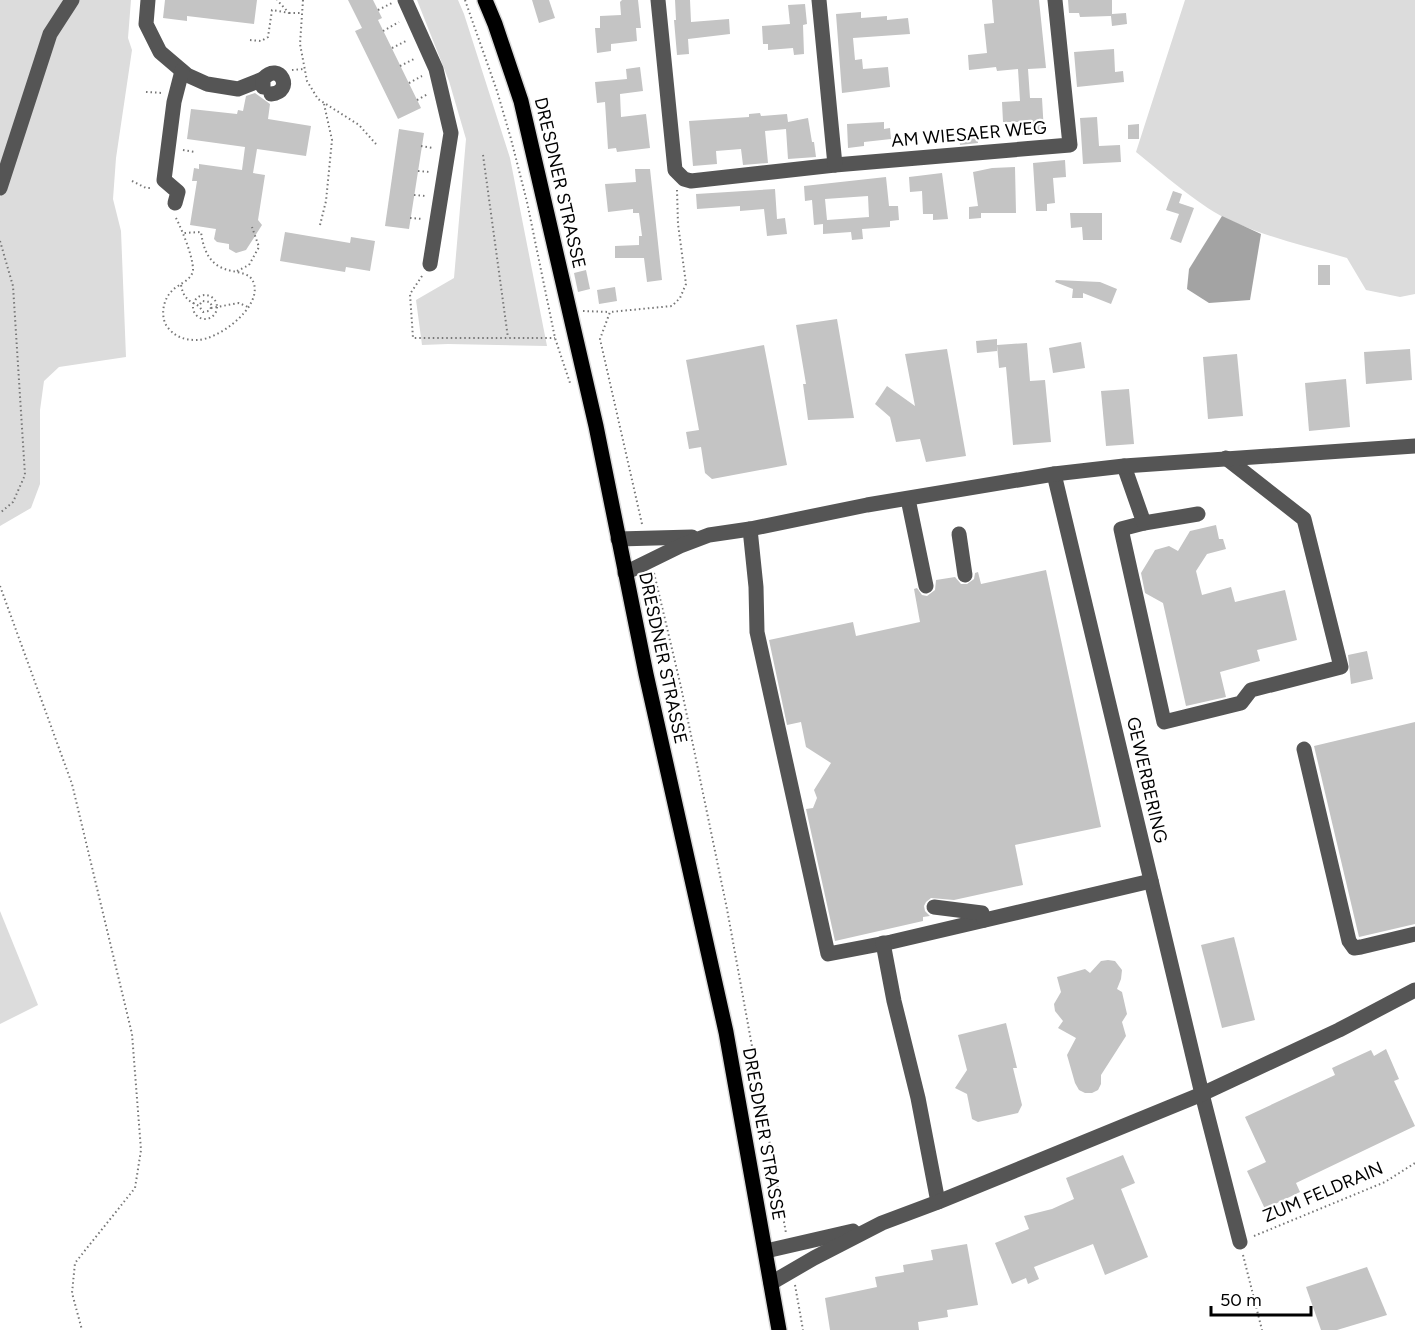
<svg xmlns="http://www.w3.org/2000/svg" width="1415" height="1330" font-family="Figtree,sans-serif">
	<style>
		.green { fill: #dcdcdc }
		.water { fill: #a3a3a3 }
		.building { fill: #c4c4c4; fill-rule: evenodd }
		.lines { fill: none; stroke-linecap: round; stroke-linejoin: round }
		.major-casing { stroke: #dbdbdb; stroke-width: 18 }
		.path { stroke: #777; stroke-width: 2; stroke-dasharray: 1.5 3; stroke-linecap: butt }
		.minor { stroke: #555; stroke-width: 15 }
		.major { stroke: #000; stroke-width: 15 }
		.labels { text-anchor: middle; stroke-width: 4.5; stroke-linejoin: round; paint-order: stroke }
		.street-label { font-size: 18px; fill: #000; stroke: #fff }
	</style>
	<rect width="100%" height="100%" fill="#fff"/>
	<g class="green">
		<polygon points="0,0 68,0 0,177"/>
		<polygon points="76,0 131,0 128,38 132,50 116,158 113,199 121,231 126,357 59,367 44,381 40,410 40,484 31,508 0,526 0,197 53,35"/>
		<polygon points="417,0 458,0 464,14 510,158 547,346 448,344 422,345 416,300 454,278 466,139 449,81"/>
		<path d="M1185 0H1415V294L1400 297 1366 290 1347 258C1306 246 1264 237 1225 218 1196 203 1162 173 1136 152Z"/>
		<polygon points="0,911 38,1005 0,1024"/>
	</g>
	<polygon class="water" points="1222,216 1261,234 1250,300 1209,303 1187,289 1189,269"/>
	<g class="building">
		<polygon points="165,0 257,0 254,24 187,16 187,21 163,18"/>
		<polygon points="348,0 373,0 382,18 378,20 421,108 398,119 355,31 362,28"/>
		<polygon points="532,0 549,0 555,18 539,23"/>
		<polygon points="622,0 638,0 641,28 636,28 637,41 611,44 611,51 597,53 595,28 600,28 600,16 621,15 620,2"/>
		<polygon points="675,0 690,0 691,22 729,19 730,34 688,39 689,54 677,55 674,20 676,20"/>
		<polygon points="992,0 1039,0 1046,68 1028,69 1030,98 1042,98 1044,133 1022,135 1021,122 1003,122 1002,102 1020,101 1018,69 997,71 996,67 969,70 968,55 987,53 984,24 994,23"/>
		<polygon points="1068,0 1112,0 1112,14 1126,13 1127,24 1112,26 1111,16 1080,17 1079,13 1069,13"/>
		<polygon points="805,4 807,24 803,25 804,54 794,55 793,48 768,50 768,44 763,44 762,26 790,24 788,5"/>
		<polygon points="861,12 861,18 887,16 887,20 908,18 910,34 853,38 855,60 862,59 863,69 888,67 890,87 842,93 836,14"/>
		<polygon points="1114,49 1115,72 1123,71 1124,82 1077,87 1074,52"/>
		<polygon points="640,67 643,91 620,94 621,117 646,114 650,148 617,152 616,148 608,149 605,102 597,103 595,82 627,79 626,69"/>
		<polygon points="255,93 270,104 268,119 311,126 306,156 257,149 253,173 265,175 258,220 262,225 246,250 236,253 229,249 229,244 217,242 214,239 216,229 190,225 197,181 192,181 194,168 199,169 199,164 242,170 245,147 187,139 191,109 237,114 238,110 243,111 246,96"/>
		<polygon points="760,113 761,116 787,114 788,122 808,118 812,142 814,142 816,157 788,159 786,129 765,131 768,163 743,165 741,149 716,151 717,164 693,166 689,121 749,117 749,114"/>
		<polygon points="1097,117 1099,146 1120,145 1121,162 1083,164 1080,118"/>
		<polygon points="884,122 884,129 890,128 891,139 864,142 864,146 848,148 847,124"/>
		<polygon points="1139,124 1139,139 1128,139 1128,125"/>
		<polygon points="399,129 424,133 409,229 385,226"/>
		<polygon points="977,134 978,143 960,145 959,135"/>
		<polygon points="1065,160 1066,177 1053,178 1055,203 1047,204 1047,211 1036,211 1033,163"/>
		<polygon points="1015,167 1016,213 981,213 981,218 969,219 969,207 978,206 973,172 992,168"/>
		<polygon points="635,169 650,169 662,280 647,282 644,258 615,258 615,246 639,245 639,236 642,236 639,213 633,213 633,209 608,212 605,184 636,182"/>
		<polygon points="942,173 948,219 933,220 933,214 923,214 922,191 910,192 909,177"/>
		<path d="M886 177 889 206H898L899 220 890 221V227L862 229 863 239 852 240 851 232 823 234V224L814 225 812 200 805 201 804 186ZM868 196 869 217 827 220 825 199Z"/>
		<polygon points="775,189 777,219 785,218 787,234 767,236 764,209 740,211 740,206 697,209 696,194"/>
		<polygon points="1173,191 1182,194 1179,203 1194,208 1181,243 1170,239 1179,214 1166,210"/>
		<polygon points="1070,213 1102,213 1102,240 1083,240 1082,227 1071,228"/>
		<polygon points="285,232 350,243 351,237 375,241 370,271 346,267 345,272 280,261"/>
		<rect x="1318" y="265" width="12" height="20"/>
		<polygon points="586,270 590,289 578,292 574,273"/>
		<polygon points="1056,280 1100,282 1117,289 1111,304 1083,293 1083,298 1072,298 1073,289 1055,282"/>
		<polygon points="615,287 617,301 599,304 597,290"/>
		<polygon points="837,319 854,418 808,420 803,384 806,384 796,325"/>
		<polygon points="997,339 997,351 977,353 976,341"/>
		<polygon points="1081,342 1085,368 1053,373 1049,348"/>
		<polygon points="1027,343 1030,381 1045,380 1051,442 1013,445 1006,367 999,368 997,345"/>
		<polygon points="764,345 787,465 712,479 705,473 701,447 689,449 686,432 699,430 686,360"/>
		<polygon points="947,349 966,456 926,462 920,439 896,442 890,417 875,404 887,386 915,406 905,354"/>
		<polygon points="1410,349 1412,380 1366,384 1364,352"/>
		<polygon points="1237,354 1243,416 1208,419 1203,357"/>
		<polygon points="1346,379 1350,427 1309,431 1305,383"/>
		<polygon points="1129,389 1134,444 1106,446 1101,391"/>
		<polygon points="1216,525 1219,539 1223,539 1226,549 1207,554 1196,571 1202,595 1231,587 1235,602 1285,590 1297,640 1257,650 1260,661 1220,672 1226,697 1186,706 1163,603 1145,593 1141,573 1155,550 1169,546 1178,551 1190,531"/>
		<polygon points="1046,570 1101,827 1015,845 1023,885 954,900 931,898 926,902 924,906 925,911 930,916 923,917 923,921 835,941 806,809 813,808 817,798 814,790 831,763 806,747 801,722 787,725 769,640 853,622 856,636 920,622 914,589 917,588 922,595 927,596 935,590 936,580 955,577 961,584 967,584 974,579 975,573 978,572 981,584"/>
		<polygon points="1367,651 1373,679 1351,684 1348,655"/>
		<polygon points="1415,722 1415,924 1359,937 1314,746"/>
		<polygon points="1234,937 1255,1020 1222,1028 1201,945"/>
		<polygon points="1108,960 1115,961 1122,970 1121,979 1117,989 1122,992 1127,1014 1122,1022 1126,1036 1101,1075 1101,1084 1098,1090 1092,1093 1085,1093 1079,1090 1075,1083 1067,1055 1076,1038 1058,1028 1063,1021 1055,1011 1054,1004 1061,992 1057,977 1085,969 1090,973 1101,961"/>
		<polygon points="1006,1023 1017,1068 1013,1068 1022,1105 1018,1113 978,1122 972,1119 967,1094 955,1088 967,1070 958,1035"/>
		<polygon points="1386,1049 1399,1079 1394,1081 1415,1126 1296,1183 1300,1192 1265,1209 1247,1171 1266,1162 1245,1117 1335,1075 1332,1068 1371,1050 1374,1056"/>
		<polygon points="1123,1155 1135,1183 1121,1189 1148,1257 1105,1275 1093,1244 1034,1267 1039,1279 1028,1284 1026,1278 1012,1284 995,1243 1029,1229 1024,1216 1052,1209 1074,1199 1066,1178"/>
		<polygon points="967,1244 978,1305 947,1310 948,1317 918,1322 919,1330 830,1330 825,1298 877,1287 875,1277 904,1272 903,1265 933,1260 931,1250"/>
		<polygon points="1367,1267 1387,1315 1337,1330 1321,1330 1306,1287"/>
	</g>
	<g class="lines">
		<defs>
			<polyline id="major" points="485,0 495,24 521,101 596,426 646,674 726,1032 779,1330"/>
		</defs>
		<use href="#major" class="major-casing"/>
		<g class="path">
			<polyline points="303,0 300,44 307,81 318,99 359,125 376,144"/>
			<polyline points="465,0 497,91 511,139 527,202 555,338 570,383"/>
			<polyline points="378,10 392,3"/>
			<polyline points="289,13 301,13"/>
			<polyline points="383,31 399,22"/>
			<polyline points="250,40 261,41 268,37 272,10 289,13 277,0"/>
			<polyline points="392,48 408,40"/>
			<polyline points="400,66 416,58"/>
			<polyline points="292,70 304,69"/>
			<polyline points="409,83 422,76"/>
			<polyline points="146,92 163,93"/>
			<polyline points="417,100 428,94"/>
			<polyline points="421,146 433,148"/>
			<polyline points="183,150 195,152"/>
			<polyline points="483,155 508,338"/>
			<polyline points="418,171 430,172"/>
			<polyline points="132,181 146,188 152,188"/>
			<polyline points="414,195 426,196"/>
			<path d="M176 218C182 230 193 256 193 270 192 281 177 284 171 292 162 301 160 320 169 329 177 338 186 340 197 340 218 340 261 308 254 284 248 261 208 287 201 232L184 233"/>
			<polyline points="410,218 423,219"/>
			<polyline points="320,225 326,201 332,140 324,104"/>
			<polyline points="0,241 13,286 25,475 13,502 0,513"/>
			<polyline points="237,271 249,265 259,247 252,227"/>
			<polyline points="422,276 410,294 413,338 555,338"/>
			<path d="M181 285C183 297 188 301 199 306L203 312 209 311 212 306 210 302 202 301 199 306"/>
			<circle cx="205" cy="307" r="12"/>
			<polyline points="211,308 239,303 248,307"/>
			<polyline points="583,311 610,312"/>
			<polyline points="642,524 600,339 610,312 672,306 680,298 686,284 678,224 677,190"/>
			<polyline points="654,573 681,687 727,909 786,1233"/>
			<polyline points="0,586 72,784 132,1034 141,1150 135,1188 75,1263 72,1293 82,1330"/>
			<polyline points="1254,1236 1385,1182 1415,1163"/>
			<polyline points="1243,1255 1262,1330"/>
			<polyline points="795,1285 803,1330"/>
		</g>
		<g class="minor">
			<polyline points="148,0 146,24 160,52 187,75 207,84 238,89 263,79"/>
			<polyline points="405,0 436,69 451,133 430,264"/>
			<polyline points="658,0 675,170 684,179 691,181 835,165 1070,145 1055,0"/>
			<polyline points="819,0 835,165"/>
			<path d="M263 87V79C280 60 295 92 271 94"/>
			<polyline points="0,188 50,34 72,0"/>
			<polyline points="175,203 178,192 164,180 174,102 182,71"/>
			<polyline points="1124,466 1144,523 1121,529 1164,722 1241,703 1251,690 1341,667 1304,519 1226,458"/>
			<polyline points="1054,474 1202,1094 1240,1242"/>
			<polyline points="908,499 926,586"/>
			<polyline points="1144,523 1198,514"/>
			<polyline points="750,529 756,587 757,632 828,954 891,942 1151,881"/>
			<polyline points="959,534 965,575"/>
			<polyline points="618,539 692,537"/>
			<polyline points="625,573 680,546 709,535 750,529 867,505 1054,474 1124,466 1415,446"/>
			<polyline points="1304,749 1349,941 1354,948 1361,947 1415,934"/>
			<polyline points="934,907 982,913 984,920"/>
			<polyline points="883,943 894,1001 918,1098 938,1202"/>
			<polyline points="766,1251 853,1231"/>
			<polyline points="771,1283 814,1258 882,1223 938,1202 1202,1094 1339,1030 1415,990"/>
		</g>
		<use href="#major" class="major"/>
	</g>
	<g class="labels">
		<g class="street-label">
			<text transform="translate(969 134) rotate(-5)" y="6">AM WIESAER WEG</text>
			<text transform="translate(560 183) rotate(77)" y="6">DRESDNER STRASSE</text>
			<text transform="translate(663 658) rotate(78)" y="6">DRESDNER STRASSE</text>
			<text transform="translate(1147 780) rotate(77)" y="6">GEWERBERING</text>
			<text transform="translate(764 1134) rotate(80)" y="6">DRESDNER STRASSE</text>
			<text transform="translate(1323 1192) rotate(-23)" y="6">ZUM FELDRAIN</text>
		</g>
	</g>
	<path d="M1211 1306v9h100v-9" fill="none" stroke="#000000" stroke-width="3"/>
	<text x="1220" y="1306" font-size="18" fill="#000000" stroke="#ffffff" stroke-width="4.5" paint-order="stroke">50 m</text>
</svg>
